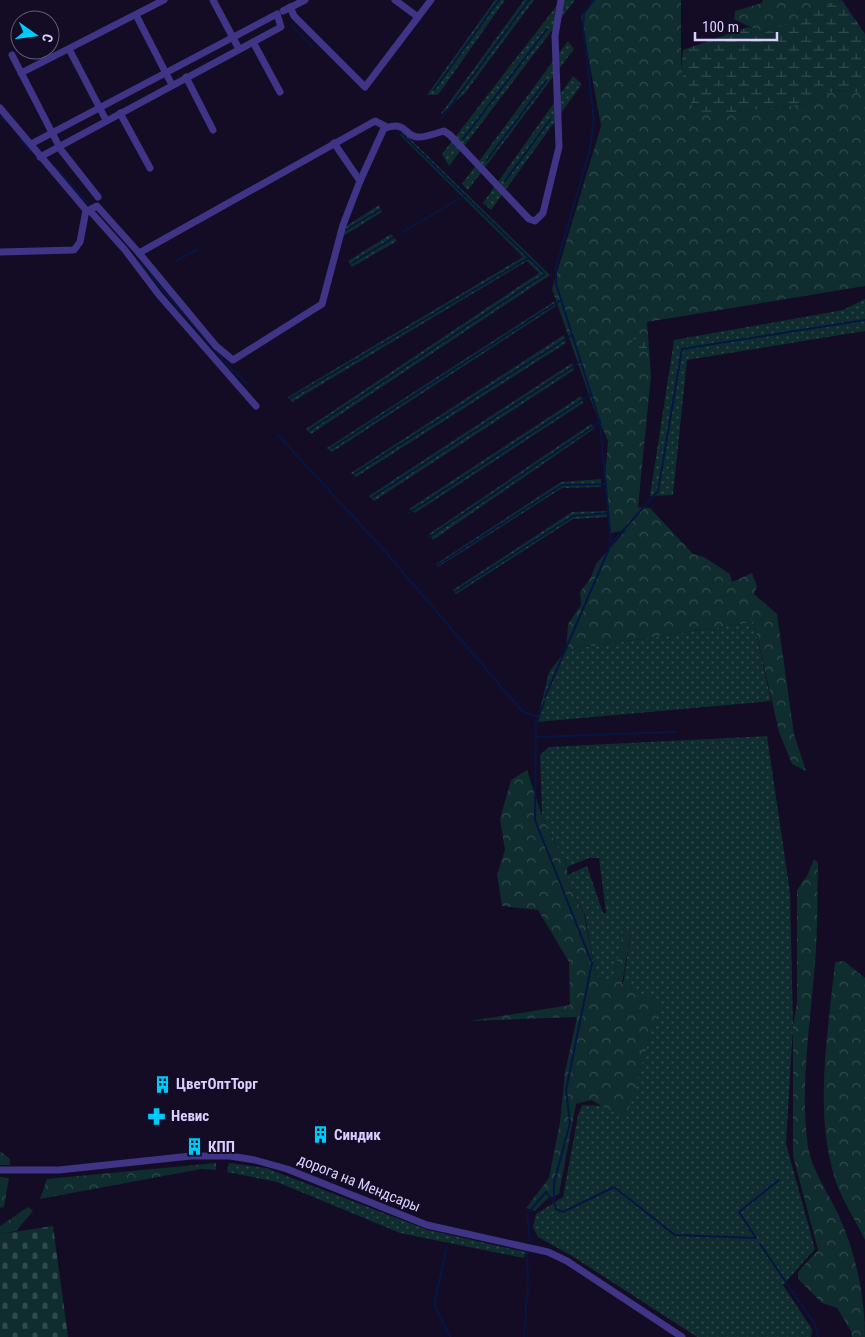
<svg xmlns="http://www.w3.org/2000/svg" width="865" height="1337" font-family="'Roboto Condensed',sans-serif">
	<style>
		.grass { fill: url(#grass-dots) }
		.forest { fill: url(#forest-crowns) }
		.wetland { fill: url(#wetland-marsh) }
		.cemetery { fill: url(#cemetery-stones) }
		.lines { fill: none; stroke-linecap: round; stroke-linejoin: round }
		.stream { stroke: #061643; stroke-width: 2 }
		.minor { stroke: #3f3486; stroke-width: 7 }
		.labels { text-anchor: middle; stroke-width: 4; stroke-linejoin: round; paint-order: stroke }
		.poi-label { font-size: 15px; font-weight: bold; fill: #d9cfff; stroke: #130c24; text-anchor: start }
		.street-label { font-size: 15px; fill: #d9cfff; stroke: #130c24 }
	</style>
	<defs>
		<pattern id="grass-dots" width="8" height="8" patternUnits="userSpaceOnUse" patternTransform="scale(1.25)"><rect width="8" height="8" fill="#0f2c2e"/><path d="M2 2h.1M6 6h.1" fill="none" stroke="#314a4d" stroke-width="1.8" stroke-linecap="round"/></pattern>
		<pattern id="forest-crowns" width="20" height="18" patternUnits="userSpaceOnUse" patternTransform="scale(1.25)"><rect width="20" height="18" fill="#0f2c2e"/><path d="M2 6a3 3 0 1 1 6 0M12 15a3 3 0 1 1 6 0" fill="none" stroke="#314a4d"/></pattern>
		<pattern id="wetland-marsh" width="20" height="14" patternUnits="userSpaceOnUse" patternTransform="scale(1.25)"><rect width="20" height="14" fill="#0f2c2e"/><path d="M1 5h8M5 5V1M11 12h8M15 12V8" fill="none" stroke="#314a4d"/></pattern>
		<pattern id="cemetery-stones" width="16" height="16" patternUnits="userSpaceOnUse" patternTransform="scale(1.25)"><rect width="16" height="16" fill="#0f2c2e"/><path d="M2 7V4a2 2 0 0 1 4 0v3zM10 15v-3a2 2 0 0 1 4 0v3z" fill="#314a4d"/></pattern>
	</defs>
	<rect width="100%" height="100%" fill="#130c24"/>
	<g class="grass">
		<polygon points="495,0 505,0 438,95 427,95"/>
		<polygon points="524,0 534,0 465,93 440,115"/>
		<polygon points="561,0 575,0 449,166 442,154"/>
		<polygon points="568,41 574,49 468,190 462,184"/>
		<polygon points="573,76 582,84 491,210 483,203"/>
		<polygon points="403,132 550,275 311,434 306,429 539,273 527,261 292,402 288,397 523,257 400,135"/>
		<polygon points="379,205 382,212 343,236 345,227"/>
		<polygon points="391,234 397,241 352,267 348,261"/>
		<polygon points="865,299 865,331 687,360 673,495 650,496 674,340 843,310"/>
		<polygon points="555,301 556,306 332,452 327,448"/>
		<polygon points="564,335 566,343 356,477 351,473"/>
		<polygon points="572,363 574,370 374,501 369,496"/>
		<polygon points="581,396 583,403 415,513 409,509"/>
		<polygon points="591,424 595,428 433,540 429,534"/>
		<polygon points="601,479 601,487 562,488 438,567 436,564 561,482"/>
		<polygon points="607,511 607,517 573,519 456,594 453,590 572,512"/>
		<polygon points="754,622 771,701 537,722 549,672 566,650"/>
		<polygon points="767,736 790,892 793,1026 786,1144 815,1249 783,1285 812,1329 811,1337 697,1337 572,1256 538,1237 533,1227 536,1214 563,1197 578,1115 582,1105 605,1106 631,931 624,927 613,981 596,977 585,915 568,883 567,875 587,866 603,913 606,913 599,858 589,858 567,867 542,816 540,755 549,747"/>
		<polygon points="229,1163 266,1168 428,1230 526,1252 524,1258 400,1233 277,1182 227,1172"/>
	</g>
	<g class="forest">
		<polygon points="595,0 681,0 681,70 727,113 805,104 836,90 865,94 865,286 647,322 651,376 638,507 650,508 693,554 704,557 730,574 732,582 752,573 757,586 754,594 777,614 794,734 806,771 792,764 779,732 754,622 566,650 568,624 581,605 580,592 590,579 596,564 626,530 611,533 605,476 608,441 594,409 552,289 601,126 581,16"/>
		<polygon points="763,0 842,0 764,34 734,19 735,11 762,3"/>
		<polygon points="527,770 542,816 567,867 568,883 584,914 596,977 613,980 624,927 631,931 622,984 660,1003 626,1119 591,1100 576,1104 559,1194 547,1199 535,1211 526,1208 549,1178 560,1122 565,1072 577,1017 470,1021 570,1005 569,962 538,910 502,906 497,875 505,850 500,819 511,780"/>
		<path d="M814 859 818 863C817 892 818 921 816 950 812 1015 799 1082 808 1147 812 1171 829 1194 839 1216 856 1253 865 1297 865 1337H852L851 1331 837 1308 822 1303 798 1279V1272L818 1250 793 1156V1026L797 1003V890L807 876Z"/>
		<path d="M844 961 865 978V1240C856 1221 843 1202 836 1182 813 1112 828 1034 835 962Z"/>
		<polygon points="0,1151 10,1159 10,1165 0,1165"/>
		<polygon points="216,1163 216,1170 201,1169 40,1199 47,1179"/>
		<polygon points="0,1177 9,1178 4,1207 0,1208"/>
		<polygon points="28,1207 33,1211 16,1231 0,1234 0,1226"/>
	</g>
	<g class="wetland">
		<polygon points="842,0 865,34 865,94 836,90 805,104 727,113 694,111 681,70 683,50 748,27 764,33"/>
		<polygon points="643,333 647,338 647,350 641,352 631,347 634,336"/>
	</g>
	<polygon class="cemetery" points="53,1226 68,1337 0,1337 0,1234"/>
	<g class="lines">
		<g class="stream">
			<polyline points="593,0 584,14 583,25 594,121 590,149 556,267 556,284 600,422 611,544"/>
			<polyline points="291,25 312,46"/>
			<polyline points="434,90 499,0"/>
			<polyline points="0,116 6,122"/>
			<polyline points="441,119 529,0"/>
			<polyline points="399,131 499,229"/>
			<polyline points="20,139 30,151"/>
			<polyline points="463,139 547,29"/>
			<polyline points="487,160 546,81"/>
			<polyline points="55,167 88,204"/>
			<polyline points="505,181 550,120"/>
			<polyline points="344,231 381,209"/>
			<polyline points="403,232 464,196"/>
			<polyline points="138,261 233,371 248,384"/>
			<polyline points="176,261 197,250"/>
			<polyline points="352,263 393,238"/>
			<polyline points="291,398 528,258"/>
			<polyline points="310,430 545,274 499,229"/>
			<polyline points="279,436 383,549 522,711 538,717"/>
			<polyline points="332,448 561,300"/>
			<polyline points="354,474 572,335"/>
			<polyline points="373,497 580,362"/>
			<polyline points="409,513 591,394"/>
			<polyline points="428,538 600,422"/>
			<polyline points="438,565 562,485 604,484"/>
			<polyline points="456,591 573,516 608,513"/>
			<polyline points="545,697 611,544 658,491 682,349 865,320"/>
			<polyline points="537,737 675,732"/>
			<polyline points="554,1202 556,1209 563,1212 614,1187 675,1235 756,1238"/>
			<polyline points="756,1238 739,1212 779,1180"/>
			<polyline points="530,1241 527,1214 546,1192 554,1202 554,1183 570,1123 566,1090 592,963 535,820 536,725 544,702"/>
			<polyline points="760,1244 816,1326 818,1337"/>
			<polyline points="447,1245 434,1305 450,1337"/>
			<polyline points="527,1253 528,1281"/>
			<polyline points="524,1337 528,1287"/>
		</g>
		<g class="minor">
			<polyline points="213,0 239,49"/>
			<polyline points="395,0 418,17"/>
			<polyline points="290,7 294,16 365,87 431,0"/>
			<polyline points="283,11 305,0"/>
			<polyline points="136,15 172,85"/>
			<polyline points="253,42 280,92"/>
			<polyline points="69,49 106,120"/>
			<polyline points="12,55 61,150 98,197"/>
			<polyline points="21,73 164,0"/>
			<polyline points="186,77 213,130"/>
			<polyline points="0,108 86,210 91,212 91,209 97,206 139,253 216,346 233,360 322,304 343,225 360,181 334,143"/>
			<polyline points="120,113 150,168"/>
			<path d="M385 128C408 121 403 135 417 137 425 138 436 133 444 131L450 135 529 219 535 221 543 213 559 147 555 36 561 0"/>
			<polyline points="31,144 277,14 281,27 40,157"/>
			<polyline points="91,212 125,250 159,295 256,406"/>
			<polyline points="0,252 74,250 80,242 86,210"/>
			<polyline points="139,253 375,121 385,126 360,181"/>
			<polyline points="0,1170 59,1170 191,1156 230,1156 255,1160 287,1169 427,1225 548,1252 567,1261 682,1337"/>
		</g>
	</g>
	<defs>
		<symbol id="building-bare" viewBox="-9 -9 18 18"><path d="M-4-6H4V6H1V3H-1V6H-4ZM-2.5-4.3h1.7v1.8h-1.7ZM.8-4.3h1.7v1.8H.8ZM-2.5-1h1.7V.8h-1.7ZM.8-1h1.7V.8H.8Z" fill="#00cafa" stroke="#130c24" stroke-width="2.5" paint-order="stroke"/></symbol>
		<symbol id="pharmacy-bare" viewBox="-9 -9 18 18"><path d="M-2-6h4v4h4v4h-4v4h-4v-4h-4v-4h4Z" fill="#00cafa" stroke="#130c24" stroke-width="2.5" paint-order="stroke"/></symbol>
	</defs>
	<g fill-rule="evenodd">
		<use href="#building-bare" x="150" y="1072" width="25" height="25"/>
		<use href="#pharmacy-bare" x="144" y="1104" width="25" height="25"/>
		<use href="#building-bare" x="308" y="1122" width="25" height="25"/>
		<use href="#building-bare" x="182" y="1134" width="25" height="25"/>
	</g>
	<g class="labels">
		<g class="poi-label">
			<text x="176" y="1089">ЦветОптТорг</text>
			<text x="171" y="1121">Невис</text>
			<text x="334" y="1140">Синдик</text>
			<text x="208" y="1152">КПП</text>
		</g>
		<g class="street-label">
			<text transform="translate(359 1183) rotate(22)" y="5">дорога на Мендсары</text>
		</g>
	</g>
	<g transform="translate(35 35) rotate(104)"><circle r="24" fill="#130c24" stroke="#625a7c"/>
	<path d="M0-4L9 19L0 12L-9 19Z" fill="#00cafa"/>
	<text y="-8" font-size="14" font-weight="bold" text-anchor="middle" fill="#d9cfff">С</text>
	</g>
	<path d="M695 32v8h82v-8" fill="none" stroke="#d9cfff" stroke-width="2.5"/>
	<text x="702" y="32" font-size="15" fill="#d9cfff" stroke="#130c24" stroke-width="4" paint-order="stroke">100 m</text>
</svg>
